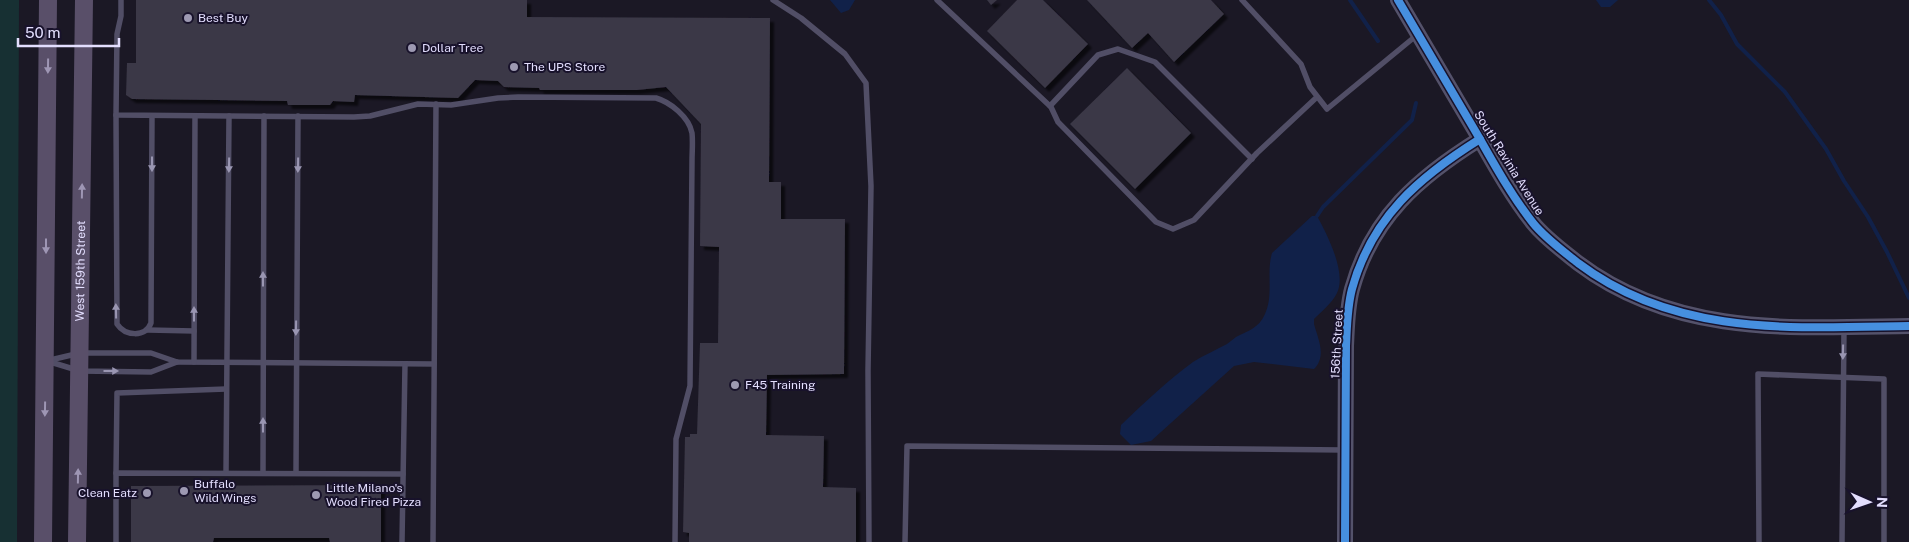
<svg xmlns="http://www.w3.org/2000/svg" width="1909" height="542" font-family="'Public Sans',sans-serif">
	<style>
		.green { fill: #173033 }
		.water { fill: #112149 }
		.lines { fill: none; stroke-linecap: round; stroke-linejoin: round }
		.stream { stroke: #112149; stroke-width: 4 }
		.building { fill: #3a3746; filter: url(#shadow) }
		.lane { stroke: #514e66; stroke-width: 5.5 }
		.secondary { stroke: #54526b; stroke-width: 16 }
		.primary { stroke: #594f69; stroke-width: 18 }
		.cycleway-casing { stroke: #18122b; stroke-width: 11 }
		.cycleway { stroke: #468fdf; stroke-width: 8 }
		.oneway { fill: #9e96b4 }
		.oneway2 { fill: #9a96b2 }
		.poi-dot { fill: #9d99b2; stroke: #18122b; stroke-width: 2 }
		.labels { text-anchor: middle; stroke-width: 4; stroke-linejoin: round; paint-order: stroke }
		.poi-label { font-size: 12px; fill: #e3defe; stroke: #18122b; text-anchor: start }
		.street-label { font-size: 12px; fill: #e3defe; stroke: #18122b }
	</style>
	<defs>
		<filter id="shadow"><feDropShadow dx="4" dy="4" stdDeviation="1" flood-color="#0009"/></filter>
	</defs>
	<rect width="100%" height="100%" fill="#1b1825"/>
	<polygon class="green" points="0,0 19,0 17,542 0,542"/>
	<g class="water">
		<polygon points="830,0 855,0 849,10 841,13"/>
		<polygon points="1596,0 1618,0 1610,7 1601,7"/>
		<path d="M1312 216H1317C1327 234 1347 273 1337 293 1332 303 1322 311 1314 319V324C1318 339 1327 356 1314 369L1254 362 1234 366 1151 441 1131 445 1120 434 1121 425C1144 403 1167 381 1193 362 1204 355 1216 350 1227 344 1230 342 1233 339 1236 337 1248 331 1259 328 1265 314 1274 294 1266 273 1272 253Z"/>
	</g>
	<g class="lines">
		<g class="stream">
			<polyline points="1350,0 1378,41"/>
			<polyline points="1709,0 1721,15 1737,44 1785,92 1826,149 1844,181 1868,217 1887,252 1909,298"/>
			<polyline points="1317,216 1323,207 1412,120 1416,103"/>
		</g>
	</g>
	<g class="building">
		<polygon points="136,0 527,0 527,17 770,18 769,182 781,182 781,219 845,219 844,374 767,375 766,435 824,436 823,487 856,488 856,542 689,542 689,533 683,532 685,437 690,437 690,434 697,434 700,343 718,343 719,247 700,246 701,124 666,87 637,90 540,90 539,88 504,87 498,81 475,80 458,98 355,95 354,102 333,101 330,105 288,105 287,101 132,99 126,95 127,63 136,63"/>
		<polygon points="987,0 997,0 991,5"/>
		<polygon points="1017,0 1043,0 1088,44 1045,88 987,31"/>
		<polygon points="1087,0 1211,0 1224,14 1174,62 1148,33 1132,48"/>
		<polygon points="1127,68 1191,133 1135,189 1070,124"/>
		<polygon points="381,485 381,542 330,542 329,538 214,538 213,542 131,542 131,486"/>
	</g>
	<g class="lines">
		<g class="lane">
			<path d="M121 0V16L117 34 116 115 354 117 370 116 418 104 451 105 498 98 518 97 656 98C670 102 689 117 692 133 693 142 692 152 692 161L690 386 676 439 675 542"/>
			<polyline points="773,0 801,18 845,54 866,83 871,186 868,371 869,542"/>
			<polyline points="937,0 1051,107 1058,122 1156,222 1173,229 1194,220 1257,153 1317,97"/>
			<polyline points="1242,0 1301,64 1310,87 1327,109 1417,35"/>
			<polyline points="1050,106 1098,55 1118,49 1155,62 1252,159"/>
			<path d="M116 115 117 324C125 336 145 338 151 323L152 116"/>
			<polyline points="148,330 194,331"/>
			<polyline points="46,361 80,353 151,353 177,362 434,364"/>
			<polyline points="47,361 80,371 151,372 177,362"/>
			<polyline points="194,362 195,116"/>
			<polyline points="116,473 117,393 226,389"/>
			<polyline points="226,473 229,116"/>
			<polyline points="263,473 264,116"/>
			<polyline points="296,473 298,116"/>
			<polyline points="116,542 116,473 403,474"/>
			<polyline points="402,542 405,364"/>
			<polyline points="433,542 436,104"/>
			<polyline points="905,542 907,446 1343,450"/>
			<polyline points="1759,542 1758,374 1884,379 1884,542"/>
			<polyline points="1842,542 1844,329"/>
		</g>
		<g class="secondary">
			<path d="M1398 0C1424 44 1450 89 1477 134 1494 164 1511 195 1533 223 1545 238 1563 251 1578 263 1676 337 1793 328 1909 326"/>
			<path d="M1345 542 1346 346C1347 327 1347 308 1352 289 1372 217 1419 177 1480 139"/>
		</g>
		<g class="primary">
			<polyline points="43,542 48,0"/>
			<path id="s1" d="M77 542 84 0"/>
		</g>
		<defs>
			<g id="cycleway">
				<path d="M1398 0C1424 44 1450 89 1477 134 1494 164 1511 195 1533 223 1545 238 1563 251 1578 263 1676 337 1793 328 1909 326"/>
				<path d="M1345 542 1346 346C1347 327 1347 308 1352 289 1372 217 1419 177 1480 139"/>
			</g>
		</defs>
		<use href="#cycleway" class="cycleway-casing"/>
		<use href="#cycleway" class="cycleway"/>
	</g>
	<defs><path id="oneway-solid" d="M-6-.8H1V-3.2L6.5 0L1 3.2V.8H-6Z" transform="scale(1.25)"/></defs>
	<g class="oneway">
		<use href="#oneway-solid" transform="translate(48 66) rotate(91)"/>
		<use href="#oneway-solid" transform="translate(82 191) rotate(-89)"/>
		<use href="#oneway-solid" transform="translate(46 246) rotate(90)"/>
		<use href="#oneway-solid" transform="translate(45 409) rotate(91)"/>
		<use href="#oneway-solid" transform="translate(78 476) rotate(-89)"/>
	</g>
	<g class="oneway2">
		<use href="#oneway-solid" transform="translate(152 164) rotate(90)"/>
		<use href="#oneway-solid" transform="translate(229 165) rotate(91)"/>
		<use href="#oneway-solid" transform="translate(298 165) rotate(91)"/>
		<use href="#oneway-solid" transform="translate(263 279) rotate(-90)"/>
		<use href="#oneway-solid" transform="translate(116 311) rotate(-91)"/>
		<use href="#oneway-solid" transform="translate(194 314) rotate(-90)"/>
		<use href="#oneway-solid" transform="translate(296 328) rotate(91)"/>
		<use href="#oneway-solid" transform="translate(1843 352) rotate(91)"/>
		<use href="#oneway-solid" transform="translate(111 371)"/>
		<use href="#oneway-solid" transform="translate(263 425) rotate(-90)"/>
	</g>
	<g class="poi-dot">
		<circle cx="188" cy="18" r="5"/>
		<circle cx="412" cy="48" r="5"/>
		<circle cx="514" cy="67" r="5"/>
		<circle cx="735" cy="385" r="5"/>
		<circle cx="184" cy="491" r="5"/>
		<circle cx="147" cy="493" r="5"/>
		<circle cx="316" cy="495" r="5"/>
	</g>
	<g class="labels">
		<g class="poi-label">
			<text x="198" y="22">Best Buy</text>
			<text x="422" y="52">Dollar Tree</text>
			<text x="524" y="71">The UPS Store</text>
			<text x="745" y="389">F45 Training</text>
			<text x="194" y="488">Buffalo<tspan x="194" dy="14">Wild Wings</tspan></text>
			<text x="326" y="492">Little Milano's<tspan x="326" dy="14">Wood Fired Pizza</tspan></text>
			<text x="137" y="497" text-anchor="end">Clean Eatz</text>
		</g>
		<g class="street-label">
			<text transform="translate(1509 163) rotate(58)" y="4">South Ravinia Avenue</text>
			<text dy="4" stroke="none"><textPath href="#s1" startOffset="271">West 159th Street</textPath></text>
			<text transform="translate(1337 344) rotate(-87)" y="4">156th Street</text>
		</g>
	</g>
	<g transform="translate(1869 502) rotate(92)" stroke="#18122b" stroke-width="4" paint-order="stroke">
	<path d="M0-4L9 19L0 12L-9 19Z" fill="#e3defe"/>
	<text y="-8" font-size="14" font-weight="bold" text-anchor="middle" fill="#e3defe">N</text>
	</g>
	<path d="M18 38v8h101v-8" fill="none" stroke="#e3defe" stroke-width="2.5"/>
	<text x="25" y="38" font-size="15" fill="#e3defe" stroke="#18122b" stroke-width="4" paint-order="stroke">50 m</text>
</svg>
